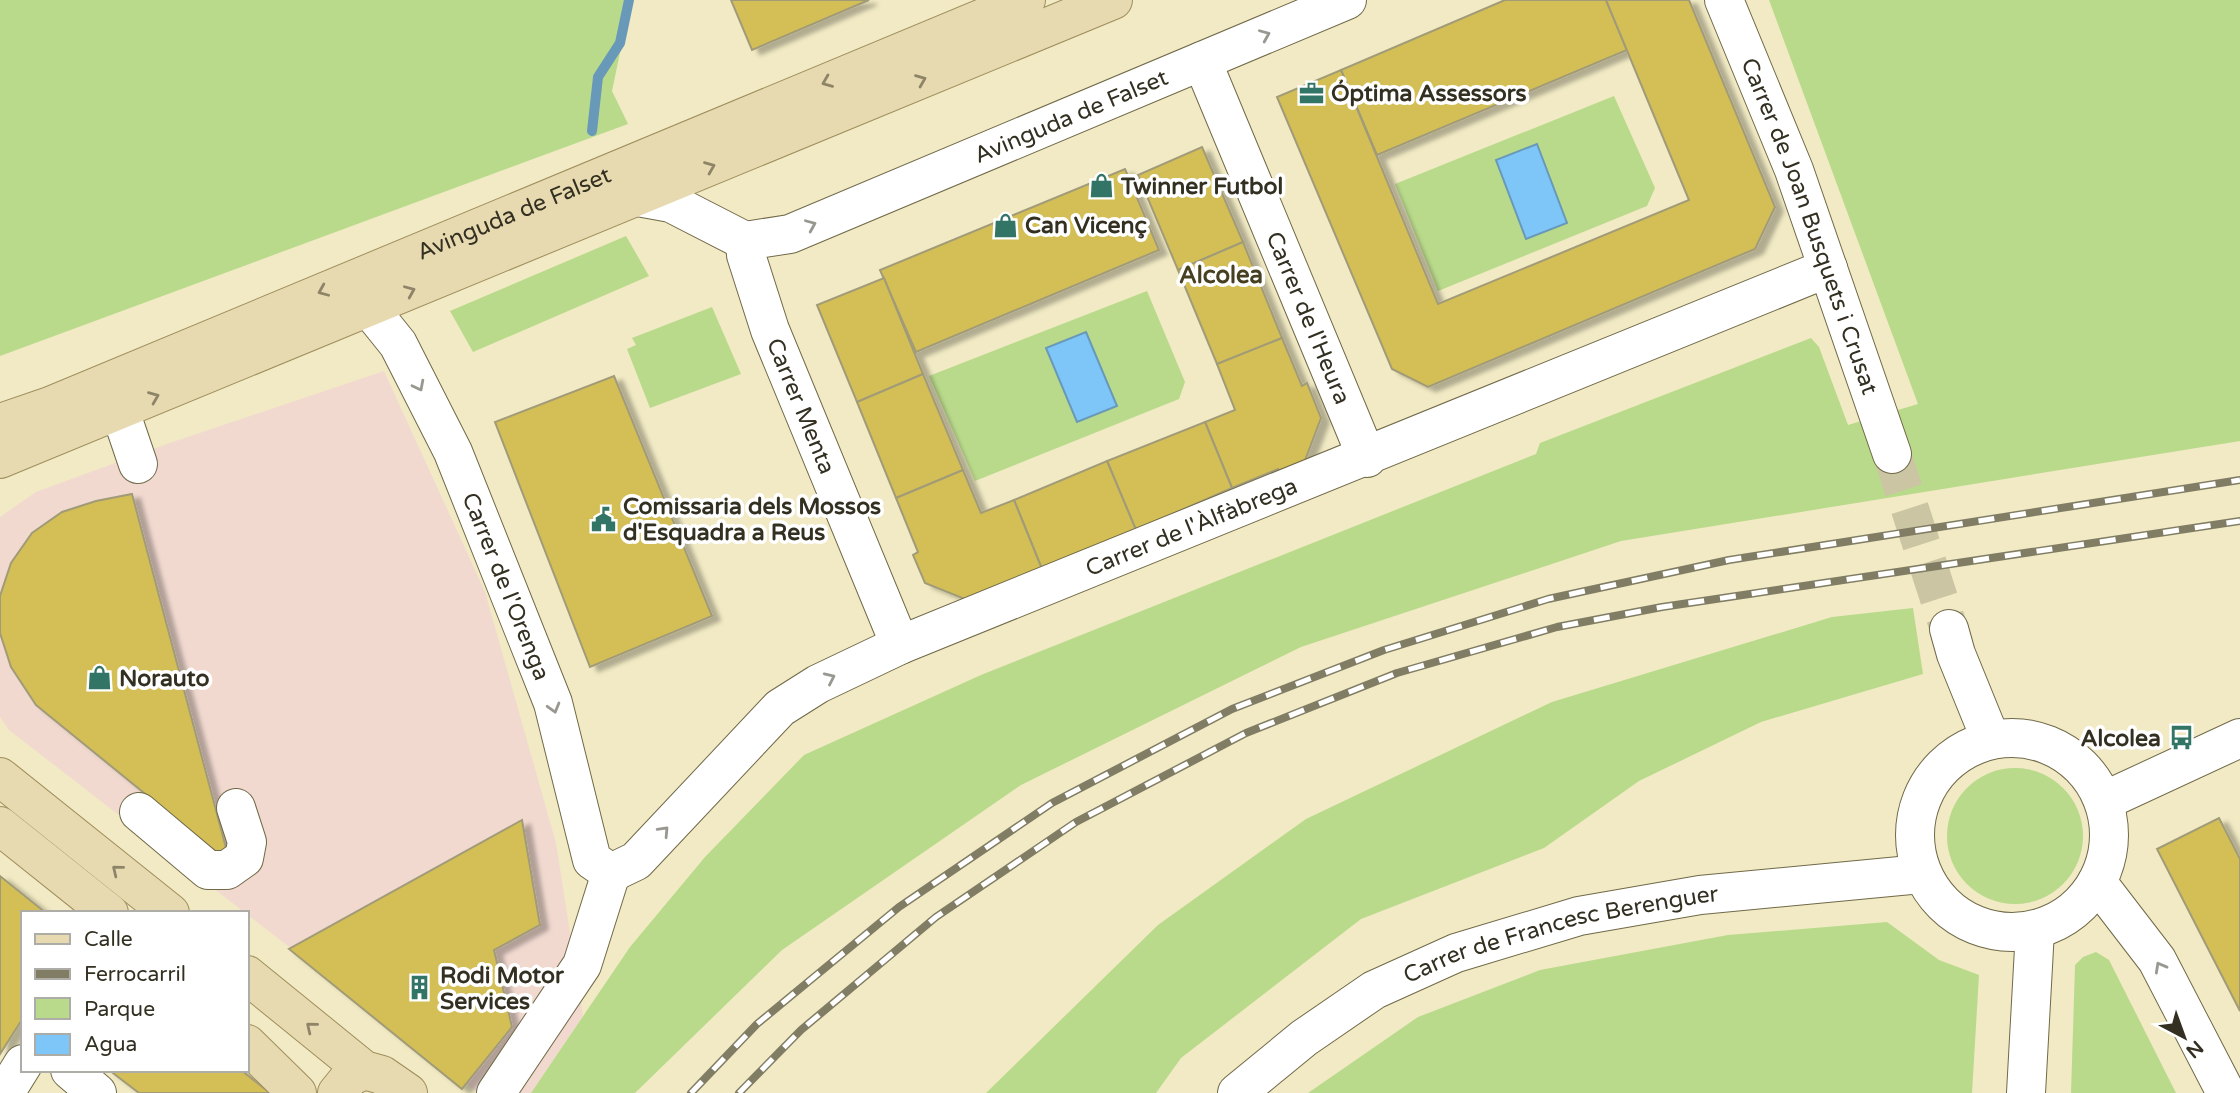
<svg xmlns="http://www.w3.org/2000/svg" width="2240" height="1093" font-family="'Varela Round',sans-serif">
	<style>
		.commercial { fill: #f1d9cf }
		.green { fill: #b9da8b }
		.water { fill: #7ec6f8; stroke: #6899b8; stroke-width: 2 }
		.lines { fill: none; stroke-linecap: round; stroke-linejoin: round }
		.stream { stroke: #6899b8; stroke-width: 10 }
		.building { fill: #d3bf56; stroke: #a29b78; stroke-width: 2; filter: url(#shadow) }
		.minor-tunnel { stroke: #cbc5a4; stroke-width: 38; stroke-dasharray: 38 19; stroke-linecap: butt }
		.minor-casing { stroke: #706948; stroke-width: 40 }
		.major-casing { stroke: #9e8e5c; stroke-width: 40 }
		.minor { stroke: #fff; stroke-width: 38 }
		.major { stroke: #e8dab0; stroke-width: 38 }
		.rail-casing { stroke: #817d65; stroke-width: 8 }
		.rail { stroke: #fff; stroke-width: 5; stroke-dasharray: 16; stroke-linecap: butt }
		.oneway { stroke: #999890 }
		.oneway2 { stroke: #8e8569 }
		.labels { text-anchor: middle; stroke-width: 7; stroke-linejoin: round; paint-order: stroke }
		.poi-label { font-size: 23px; font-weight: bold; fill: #333022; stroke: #fff; text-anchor: start }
		.street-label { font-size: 23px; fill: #333022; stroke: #fff }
		.neighbourhood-label { font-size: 24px; font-weight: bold; fill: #463f20; stroke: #fff }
	</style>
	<defs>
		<filter id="shadow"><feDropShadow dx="8" dy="4.5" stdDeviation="2" flood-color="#0004"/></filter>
	</defs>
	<rect width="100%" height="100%" fill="#f1eac4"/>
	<polygon class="commercial" points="384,371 485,592 556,843 583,1016 531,1093 478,1093 9,730 0,717 0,517 36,492 167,444"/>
	<g class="green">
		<polygon points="0,0 631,0 612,91 628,124 0,356"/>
		<polygon points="1769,0 2240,0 2240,441 1621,541 1301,647 1021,785 782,950 635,1093 531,1093 630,947 705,857 804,755 981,675 1536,454 1540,443 1811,338 1819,347 1848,425 1918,404"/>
		<polygon points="1614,96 1655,188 1647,206 1438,291 1395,184"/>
		<polygon points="626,236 649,276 473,352 450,311"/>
		<polygon points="1147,291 1185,382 1179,399 975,481 929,376"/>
		<polygon points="712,307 741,374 650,408 627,349 636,345 632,338"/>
		<polygon points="1913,608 1923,674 1761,722 1639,781 1544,848 1361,919 1181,1058 1156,1093 986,1093 1158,925 1306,819 1552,702 1832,617"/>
		<circle cx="2015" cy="836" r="68"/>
		<polygon points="1887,922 1939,960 1979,975 1972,1093 1308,1093 1418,1017 1540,970 1728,935"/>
		<polygon points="2096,952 2109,960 2176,1093 2071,1093 2075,965 2083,957"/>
	</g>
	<g class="water">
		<polygon points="1537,144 1567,223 1526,239 1496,160"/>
		<polygon points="1086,332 1117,406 1077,422 1046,348"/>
	</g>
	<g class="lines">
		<polyline class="stream" points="592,131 598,77 620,43 629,0"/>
	</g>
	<g class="building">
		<polygon points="731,0 869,0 752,50"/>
		<polygon points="1505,0 1606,0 1627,50 1377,155 1341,70"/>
		<polygon points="1606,0 1689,0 1775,207 1755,249 1428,387 1392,369 1277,97 1341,70 1438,304 1689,200"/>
		<polygon points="1202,147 1243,242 1178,270 1138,175"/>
		<polygon points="1125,169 1159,250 916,352 880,270"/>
		<polygon points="1243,242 1282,338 1217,364 1178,270"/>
		<polygon points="884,278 923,374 857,402 817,305"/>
		<polygon points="1282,338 1302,386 1307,383 1321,418 1304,463 1280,473 1278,469 1232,488 1205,422 1235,410 1217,364"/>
		<polygon points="923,374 963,470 896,498 857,402"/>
		<polygon points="614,376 712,616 590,667 495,422"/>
		<polygon points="1205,422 1232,488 1136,530 1107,461"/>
		<polygon points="1107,461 1136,530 1042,569 1014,500"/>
		<polygon points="963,470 981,513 1014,500 1042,569 967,600 925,583 913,555 918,552 896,498"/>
		<polygon points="132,494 230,863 36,705 11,667 0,633 0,596 11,563 32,533 62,512 96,501"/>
		<polygon points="2219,818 2240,859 2240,1011 2157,849"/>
		<polygon points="522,820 540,925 494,950 512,1027 462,1089 289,949"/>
		<polygon points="0,876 46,913 23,913 23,1018 0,1054"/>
		<polygon points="109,1070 241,1070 270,1093 139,1093"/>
	</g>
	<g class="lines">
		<polyline class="minor-tunnel" points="1892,454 1949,629"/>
		<defs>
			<g id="minor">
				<path id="s1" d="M1724 0 1794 170 1892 454"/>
				<path id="s2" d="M1202 61 1367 458"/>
				<path id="s3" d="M638 197 671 203 745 241 790 234 1347 0"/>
				<path id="s4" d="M745 241 746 255 770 330 900 645"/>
				<path id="s5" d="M369 308 398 344 453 452 553 703 592 860 611 873"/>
				<polyline points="120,411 138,464"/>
				<polyline points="1949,629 1956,654 1991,740"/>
				<circle cx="2012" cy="835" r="97"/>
				<polyline points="2104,801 2240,738"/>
				<polyline points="139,812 208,870 227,870 244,858 247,842 236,808"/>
				<path id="s6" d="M611 873 636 861 780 708 818 684 900 645 1828 268"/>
				<polyline points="2097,882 2157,960 2226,1093"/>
				<polyline points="70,1070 97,1093"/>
				<polyline points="5,1093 23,1064"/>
				<polyline points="496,1093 582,965 611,873"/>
				<path id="s7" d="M1237 1093 1304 1038 1374 990 1456 953 1579 916 1700 895 1921 874"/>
				<polyline points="2026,1093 2035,930"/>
			</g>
			<g id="major">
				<path id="s8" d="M0 423 50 406 1026 0"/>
				<polyline points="0,459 1113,0"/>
				<polyline points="0,777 170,913"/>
				<polyline points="0,826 109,913"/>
				<polyline points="247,975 364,1070 382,1075 408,1093"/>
				<polyline points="247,1044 297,1093"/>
				<polyline points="337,1093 350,1077 364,1070"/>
			</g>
		</defs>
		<use href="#minor" class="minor-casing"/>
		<use href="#major" class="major-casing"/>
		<use href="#minor" class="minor"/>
		<use href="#major" class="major"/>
		<defs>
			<g id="rail">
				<polyline points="691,1093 757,1024 899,907 1052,803 1232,709 1384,650 1548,599 1729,560 2240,480"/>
				<polyline points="739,1093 801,1030 936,917 1076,822 1246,733 1397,673 1557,627 1662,607 2240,521"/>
			</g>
		</defs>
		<use href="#rail" class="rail-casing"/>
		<use href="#rail" class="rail"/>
	</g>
	<defs><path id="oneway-chevron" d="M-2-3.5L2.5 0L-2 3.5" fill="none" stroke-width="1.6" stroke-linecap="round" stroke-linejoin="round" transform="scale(1.75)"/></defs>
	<g class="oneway">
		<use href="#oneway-chevron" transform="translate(1265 35) rotate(-23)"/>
		<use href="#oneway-chevron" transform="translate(811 225) rotate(-23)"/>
		<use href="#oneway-chevron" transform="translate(419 386) rotate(63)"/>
		<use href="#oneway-chevron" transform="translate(830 678) rotate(-25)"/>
		<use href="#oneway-chevron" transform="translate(554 708) rotate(74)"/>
		<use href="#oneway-chevron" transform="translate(664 831) rotate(-47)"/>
		<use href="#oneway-chevron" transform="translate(2160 967) rotate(-119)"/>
	</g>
	<g class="oneway2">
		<use href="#oneway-chevron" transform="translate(921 80) rotate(-22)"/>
		<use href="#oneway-chevron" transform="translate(827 82) rotate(158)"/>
		<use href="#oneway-chevron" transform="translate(710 167) rotate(-22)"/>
		<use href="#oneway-chevron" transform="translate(323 291) rotate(157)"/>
		<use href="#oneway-chevron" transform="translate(410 291) rotate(-23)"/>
		<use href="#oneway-chevron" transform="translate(154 397) rotate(-22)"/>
		<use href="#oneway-chevron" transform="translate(117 870) rotate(-141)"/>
		<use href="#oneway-chevron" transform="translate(311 1027) rotate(-141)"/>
	</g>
	<defs>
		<symbol id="office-bare" viewBox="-9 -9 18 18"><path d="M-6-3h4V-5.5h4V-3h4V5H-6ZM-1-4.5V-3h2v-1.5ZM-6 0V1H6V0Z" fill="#327465" stroke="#fff" stroke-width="2.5" paint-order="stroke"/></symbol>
		<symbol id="shop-bare" viewBox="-9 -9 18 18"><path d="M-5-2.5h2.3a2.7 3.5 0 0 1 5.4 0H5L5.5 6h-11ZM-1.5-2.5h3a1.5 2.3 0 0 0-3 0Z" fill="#327465" stroke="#fff" stroke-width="2.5" paint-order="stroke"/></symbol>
		<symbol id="civic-bare" viewBox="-9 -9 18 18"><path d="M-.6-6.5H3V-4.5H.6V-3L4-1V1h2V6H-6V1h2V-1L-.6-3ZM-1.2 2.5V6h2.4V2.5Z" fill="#327465" stroke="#fff" stroke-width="2.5" paint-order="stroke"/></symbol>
		<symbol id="bus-bare" viewBox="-9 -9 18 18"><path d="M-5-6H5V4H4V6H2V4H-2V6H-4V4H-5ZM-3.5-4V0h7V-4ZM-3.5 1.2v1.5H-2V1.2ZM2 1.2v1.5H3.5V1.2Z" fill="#327465" stroke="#fff" stroke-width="2.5" paint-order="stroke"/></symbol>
		<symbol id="building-bare" viewBox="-9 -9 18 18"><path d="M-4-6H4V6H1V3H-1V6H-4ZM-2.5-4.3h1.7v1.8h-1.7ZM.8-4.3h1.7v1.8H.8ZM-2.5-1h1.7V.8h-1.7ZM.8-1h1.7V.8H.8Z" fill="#327465" stroke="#fff" stroke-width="2.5" paint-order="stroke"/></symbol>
	</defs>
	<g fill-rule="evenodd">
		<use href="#office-bare" x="1294" y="76" width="35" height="35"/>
		<use href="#shop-bare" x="1084" y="168" width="35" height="35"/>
		<use href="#shop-bare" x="988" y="208" width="35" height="35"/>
		<use href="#civic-bare" x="586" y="502" width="35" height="35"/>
		<use href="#shop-bare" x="82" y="660" width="35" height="35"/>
		<use href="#bus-bare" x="2164" y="720" width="35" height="35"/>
		<use href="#building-bare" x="402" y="970" width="35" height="35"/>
	</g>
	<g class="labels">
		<g class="poi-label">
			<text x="1331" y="101">Óptima Assessors</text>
			<text x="1121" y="194">Twinner Futbol</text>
			<text x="1025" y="233">Can Vicenç</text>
			<text x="623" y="514">Comissaria dels Mossos<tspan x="623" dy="26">d'Esquadra a Reus</tspan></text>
			<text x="119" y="686">Norauto</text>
			<text x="2161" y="746" text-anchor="end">Alcolea</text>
			<text x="440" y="983">Rodi Motor<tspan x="440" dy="26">Services</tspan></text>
		</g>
		<g class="street-label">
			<text dy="8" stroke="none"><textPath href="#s3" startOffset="467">Avinguda de Falset</textPath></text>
			<text dy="8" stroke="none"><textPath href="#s8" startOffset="555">Avinguda de Falset</textPath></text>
			<text dy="8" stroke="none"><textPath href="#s1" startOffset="242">Carrer de Joan Busquets i Crusat</textPath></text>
			<text dy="8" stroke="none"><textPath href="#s2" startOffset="278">Carrer de l'Heura</textPath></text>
			<text dy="8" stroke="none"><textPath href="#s4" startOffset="175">Carrer Menta</textPath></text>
			<text dy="8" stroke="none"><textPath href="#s6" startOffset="688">Carrer de l'Àlfàbrega</textPath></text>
			<text dy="8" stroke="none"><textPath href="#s5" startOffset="312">Carrer de l'Orenga</textPath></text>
			<text dy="8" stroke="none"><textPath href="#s7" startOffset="368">Carrer de Francesc Berenguer</textPath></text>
		</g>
		<g class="neighbourhood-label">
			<text x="1221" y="283">Alcolea</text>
		</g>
	</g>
	<rect x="21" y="911" width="228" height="161" fill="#ffffff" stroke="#adaca7" stroke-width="2"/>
	<rect x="35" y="934" width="35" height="10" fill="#e8dab0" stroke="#adaca7" stroke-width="2"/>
	<text x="84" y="946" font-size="21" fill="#333022">Calle</text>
	<rect x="35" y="969" width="35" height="10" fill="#817d65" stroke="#adaca7" stroke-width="2"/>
	<text x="84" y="981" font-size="21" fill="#333022">Ferrocarril</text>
	<rect x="35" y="998" width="35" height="21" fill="#b9da8b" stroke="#adaca7" stroke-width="2"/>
	<text x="84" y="1016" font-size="21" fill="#333022">Parque</text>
	<rect x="35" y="1034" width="35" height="21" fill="#7ec6f8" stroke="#adaca7" stroke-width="2"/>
	<text x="84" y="1051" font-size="21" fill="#333022">Agua</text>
	<g transform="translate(2184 1037) rotate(139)" stroke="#ffffff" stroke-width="5" paint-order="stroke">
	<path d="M0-5L12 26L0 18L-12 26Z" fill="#333022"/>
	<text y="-10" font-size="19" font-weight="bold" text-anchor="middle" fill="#333022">N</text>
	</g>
</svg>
